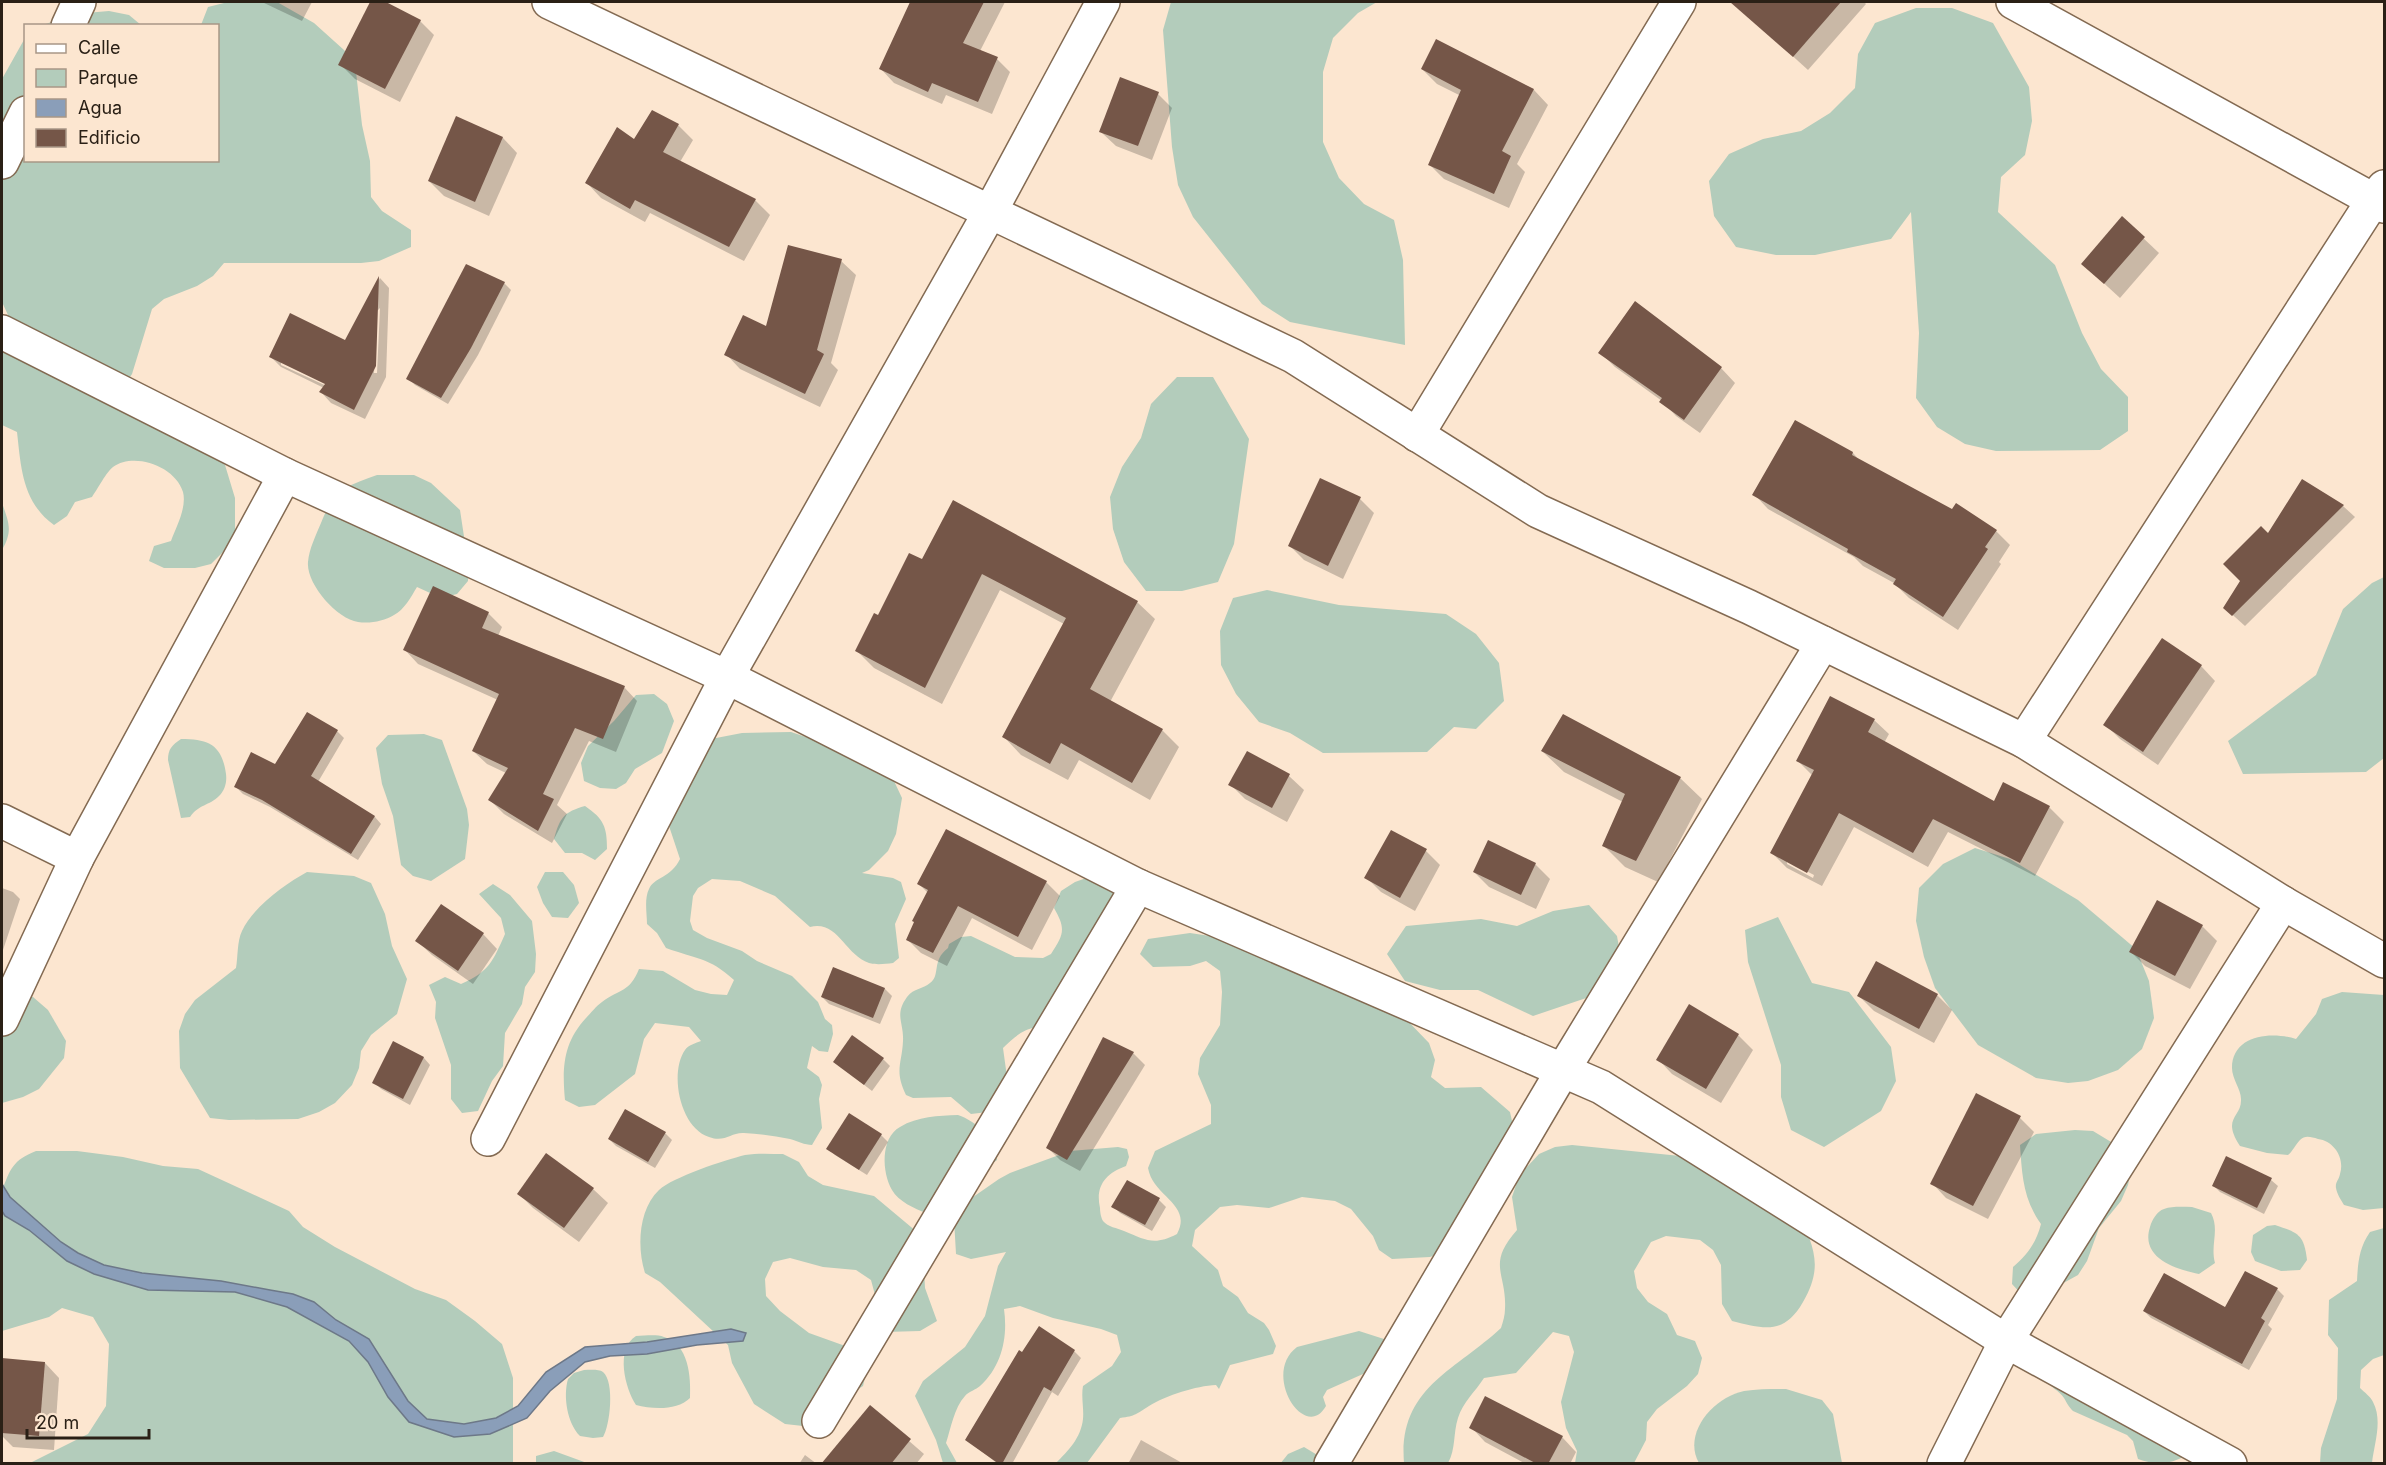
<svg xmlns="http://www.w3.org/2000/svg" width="2386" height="1465" font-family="Inter,sans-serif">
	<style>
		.green { fill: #b3ccbb }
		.water { fill: #8a9eb9; stroke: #6d7888; stroke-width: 1.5 }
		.shadow { fill: #0003; fill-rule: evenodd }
		.building { fill: #755648 }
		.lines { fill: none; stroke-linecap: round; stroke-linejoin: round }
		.street-casing { stroke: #836a52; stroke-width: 36 }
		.secondary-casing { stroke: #836a52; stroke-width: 36 }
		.street { stroke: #fff; stroke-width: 33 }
		.secondary { stroke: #fff; stroke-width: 33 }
	</style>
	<rect width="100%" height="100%" fill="#fce6d0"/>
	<g class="green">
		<path d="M228 2H277L314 23 344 50 355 63 362 125 370 161 371 197 382 211 411 230V247L379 261 361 263H224L213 276 197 286 164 299 152 309 132 374 122 389 183 424 225 465 235 498V533L224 551 211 564 195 568H164L149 561 154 546 171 541C176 527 187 508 183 492 175 466 134 452 113 467 107 471 97 490 92 497L75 502 67 516 54 525C22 502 21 467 17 432L2 425V323L8 315 2 302V79L25 38 26 160H218V26L201 25 208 7Z"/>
		<polygon points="1171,2 1377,2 1358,13 1333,38 1323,72 1323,142 1339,178 1364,204 1394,220 1403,260 1405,345 1290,322 1262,304 1193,217 1178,185 1172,147 1163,30"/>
		<polygon points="1916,8 1952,8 1993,23 2029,87 2032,121 2025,155 2001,177 1998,212 2055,265 2082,333 2101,369 2128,397 2128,431 2100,450 1996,451 1965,444 1937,427 1916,398 1919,333 1911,212 1891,239 1815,255 1776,255 1736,247 1714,216 1709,181 1729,154 1763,139 1801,131 1830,113 1855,88 1858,54 1875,23"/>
		<polygon points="109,11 129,15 141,25 40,26 74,14"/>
		<polygon points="1177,377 1213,377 1249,439 1234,544 1218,582 1182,591 1146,591 1124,562 1113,529 1110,497 1122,467 1141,438 1151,404"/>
		<path d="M377 475H414L431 483 460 510 468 563V581L457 594 441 598 417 587C411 597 404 610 394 615 384 621 370 624 358 622 337 619 306 584 308 562 309 549 316 535 321 523 326 511 332 496 344 489 354 483 366 479 377 475Z"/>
		<path d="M2 503C9 523 13 531 2 550Z"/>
		<polygon points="2384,577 2384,758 2366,772 2243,774 2228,741 2316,675 2343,609 2372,583"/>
		<polygon points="1267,590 1339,605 1446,614 1476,634 1499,663 1504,701 1476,729 1454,727 1427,752 1323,753 1290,733 1259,722 1236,694 1221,665 1220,631 1233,598"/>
		<polygon points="654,694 667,704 674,721 662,753 635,769 626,783 616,789 600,788 584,781 581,763 588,746 614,721 636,695"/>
		<path d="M791 732 874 760 888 772 894 781 902 798 896 834 888 851 869 870 862 873 893 878 901 882 906 899 895 924 899 958 893 963C885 964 876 965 869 963 845 955 838 920 810 927L775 896 740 881 712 879 698 888 693 896 690 921 693 930 707 938 742 951 757 961 792 976 818 1002 825 1019 832 1025 833 1034 828 1052 819 1051 812 1046 807 1068 819 1077 822 1085 819 1099 822 1128 812 1145C805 1145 797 1141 790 1139 775 1136 760 1134 744 1133 731 1132 725 1143 709 1137 680 1128 669 1073 685 1050 688 1045 696 1043 701 1041L689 1027 655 1023 644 1039 635 1074 595 1105 579 1107 565 1100C562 1068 563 1043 586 1018 591 1013 596 1006 602 1002 621 988 629 993 639 969L663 971 695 990 711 994 727 995 734 980C709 957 696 959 666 948L657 933 647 924C647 914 644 899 649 889 654 877 671 878 680 859L667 820 711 739 742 733Z"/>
		<polygon points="424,734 442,740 467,809 469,825 465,859 431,881 413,876 401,865 393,816 382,784 376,748 388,735"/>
		<path d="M181 739C209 739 222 745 226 774 227 782 225 790 219 796 209 806 199 804 190 817L181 818 168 760C168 749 172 745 181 739Z"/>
		<path d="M585 806C604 819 607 827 607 849L595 860 582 853H565L554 839C560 817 564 812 585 806Z"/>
		<polygon points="1975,848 2010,859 2078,900 2136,949 2149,981 2154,1018 2142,1049 2118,1070 2088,1081 2068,1083 2036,1078 1978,1045 1935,988 1924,957 1916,921 1919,888 1943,864"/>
		<path d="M307 872 354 876 371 883 385 914 392 946 407 979 397 1014 371 1035 361 1051 359 1068 352 1085 335 1103 319 1112 298 1119 229 1120 210 1118 180 1068 179 1031 185 1014 195 1000 236 968C238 957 237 941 242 931 253 907 285 884 307 872Z"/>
		<polygon points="545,872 563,872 574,885 579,903 568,918 552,917 543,903 537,887"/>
		<path d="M1092 876 1120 884 1064 1025C1033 1027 1026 1025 1003 1048L1007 1077 988 1112 971 1114 951 1097 913 1098 906 1095C894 1070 902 1064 903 1041 904 1022 894 1015 907 997 914 988 923 989 930 983 941 975 931 961 948 948L949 944 961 937 971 936 1015 957 1043 958 1051 954C1064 934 1066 929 1054 908L1061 891 1075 882Z"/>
		<path d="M493 884 510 895 532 921 536 954 535 972 525 987 522 1004 505 1033 503 1066 492 1081 478 1111 462 1113 451 1099V1065L435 1018 436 1002 429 985 445 977 461 984C489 972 493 961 505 934L501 918 479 894Z"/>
		<polygon points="1589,905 1617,936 1623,970 1601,993 1533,1016 1478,990 1440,990 1405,981 1387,954 1406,926 1481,919 1517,926 1553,911"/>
		<polygon points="1778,917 1812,983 1849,992 1891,1047 1896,1081 1881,1111 1824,1147 1791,1130 1781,1097 1781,1065 1748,962 1745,930"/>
		<path d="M1190 933 1210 936 1249 946 1403 1016 1429 1043 1435 1060 1431 1077 1445 1088 1481 1087 1510 1112 1514 1130 1447 1251 1430 1257 1392 1259 1379 1250 1373 1236 1351 1209 1335 1201 1302 1197 1269 1208 1237 1205 1220 1207 1195 1230 1192 1246 1218 1270 1223 1286 1238 1297 1248 1313 1264 1323 1269 1330 1276 1346 1273 1354 1230 1365 1219 1389 1216 1385C1196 1386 1167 1395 1149 1406 1136 1414 1136 1416 1120 1418L1087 1463H1056C1068 1451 1081 1438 1083 1419 1084 1408 1081 1397 1083 1386L1112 1366 1121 1352 1117 1335 1101 1329 1053 1318 1020 1306 1004 1309C1008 1337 1002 1366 980 1386 976 1390 969 1391 965 1396 954 1408 951 1428 946 1443L957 1463H943L936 1440 915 1396 923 1381 965 1347 985 1316 998 1266 1006 1252 971 1259 956 1254 954 1219 963 1204 999 1179 1010 1173 1070 1151 1118 1147 1127 1149 1129 1157 1126 1166C1106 1173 1095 1186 1100 1208 1100 1212 1101 1218 1103 1221 1108 1227 1117 1228 1124 1231 1146 1240 1154 1246 1177 1234 1193 1204 1153 1197 1148 1168L1155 1151 1211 1124V1105L1198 1074 1200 1058 1220 1025 1222 992 1220 971 1206 961 1190 966 1153 967 1140 954 1148 939Z"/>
		<polygon points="2,992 33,997 48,1010 66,1041 64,1058 39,1089 23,1097 2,1103"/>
		<path d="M2342 992 2384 995V1208L2363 1210 2344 1205C2341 1200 2337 1194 2336 1188 2335 1182 2339 1180 2340 1174 2345 1158 2334 1141 2318 1139 2311 1137 2305 1135 2300 1140 2295 1145 2293 1151 2288 1155L2267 1153 2240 1146C2221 1117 2242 1118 2241 1099 2241 1089 2232 1079 2232 1068 2232 1035 2271 1031 2296 1039L2316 1014 2322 999Z"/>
		<path d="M958 1115C976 1121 997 1140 997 1160L926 1213C915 1209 898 1201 892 1190 882 1173 880 1138 900 1127 918 1116 938 1116 958 1115Z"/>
		<path d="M2075 1130 2093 1131 2126 1151 2132 1166 2128 1185 2121 1201 2099 1228 2087 1261 2078 1275 2058 1286 2023 1296 2012 1284 2013 1267C2028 1254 2036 1243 2041 1224 2023 1199 2022 1174 2020 1145L2036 1134Z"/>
		<path d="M1572 1145 1700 1158 1798 1209C1812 1246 1825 1264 1803 1302 1784 1335 1765 1329 1732 1321L1722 1304 1721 1265 1713 1250 1700 1240 1666 1236 1651 1242 1634 1271 1637 1288 1648 1302 1667 1314 1677 1335 1695 1341 1702 1358 1698 1374 1687 1386 1657 1409 1647 1422 1646 1440 1634 1463H1575L1577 1451 1566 1428 1561 1402 1574 1352 1569 1336 1553 1332 1516 1373 1484 1378C1475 1392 1463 1402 1458 1418 1453 1433 1456 1449 1448 1463H1404C1398 1388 1455 1371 1501 1328 1503 1322 1505 1315 1505 1309 1507 1273 1486 1265 1517 1230L1512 1197 1517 1182 1526 1168 1539 1154 1555 1147Z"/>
		<path d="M36 1151H77L123 1157 163 1166 198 1169 289 1211 303 1227 335 1247 415 1289 446 1300 475 1321 502 1344 513 1378V1463H30L88 1434 106 1406 109 1344 93 1317 62 1308 49 1317 2 1331V1191C10 1169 13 1160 36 1151Z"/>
		<path d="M783 1154 799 1162 808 1176 823 1185 874 1196 917 1232 923 1250 925 1288 937 1321 920 1331 885 1332 871 1280 856 1270 823 1267 790 1258 773 1262 765 1279 766 1296 780 1311 809 1333 862 1352 867 1369 863 1386 803 1426 785 1424 754 1404 732 1363 728 1345 660 1282 645 1273C637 1248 638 1210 659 1190 673 1177 725 1160 745 1155 757 1153 771 1154 783 1154Z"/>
		<path d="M2192 1207 2211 1213C2220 1230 2210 1245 2215 1263L2199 1274C2176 1269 2140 1258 2150 1227 2152 1220 2157 1211 2164 1209 2172 1206 2183 1207 2192 1207Z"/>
		<path d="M2275 1225C2299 1233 2304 1235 2307 1260L2300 1270 2281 1271 2255 1261 2251 1252 2253 1235 2267 1226Z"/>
		<path d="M2384 1228V1355L2373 1359 2361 1370 2360 1388C2364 1392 2371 1397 2373 1402 2383 1421 2374 1444 2372 1463H2320L2321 1448 2337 1399 2338 1348 2328 1335 2329 1300 2357 1281C2358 1262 2359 1248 2370 1232Z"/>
		<path d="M1359 1331 1387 1340 1390 1362 1327 1390 1323 1397 1326 1406C1305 1443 1261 1374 1297 1347Z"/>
		<path d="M636 1336C645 1336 656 1334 664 1337 689 1344 691 1377 690 1398 677 1411 652 1409 636 1405 625 1388 615 1349 636 1336Z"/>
		<path d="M584 1370C590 1370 599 1369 603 1372 615 1382 610 1426 603 1437L593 1438 580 1436C567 1423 563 1396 568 1379L574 1373Z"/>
		<path d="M2046 1379 2186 1455C2171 1465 2154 1465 2138 1459L2133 1441 2127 1435 2073 1411C2068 1406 2067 1403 2064 1398 2059 1390 2050 1388 2046 1379Z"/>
		<path d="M1786 1389 1822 1400 1833 1414 1842 1463H1699C1682 1433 1714 1397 1744 1391 1758 1389 1772 1389 1786 1389Z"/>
		<polygon points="1304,1447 1319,1456 1323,1464 1280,1464 1288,1454"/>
		<polygon points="554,1451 587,1463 536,1463 536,1456"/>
	</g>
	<polygon class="water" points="2,1184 10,1197 61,1242 78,1253 104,1265 142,1273 221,1281 270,1290 293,1294 314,1302 336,1320 369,1339 408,1401 427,1419 464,1424 496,1418 518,1406 546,1372 585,1347 647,1342 731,1329 746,1333 743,1341 697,1345 647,1354 610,1356 585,1362 550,1391 527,1418 490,1434 454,1437 409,1422 388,1397 368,1362 349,1341 287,1307 235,1292 148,1290 94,1274 67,1261 29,1230 5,1216 2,1211"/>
	<g class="shadow">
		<polygon points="262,2 312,2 302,21"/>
		<polygon points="372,2 382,2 420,21 434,35 400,102 355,79 340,64"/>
		<polygon points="912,2 1005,2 980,51 997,59 1010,72 992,114 946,95 942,104 894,83 881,69"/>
		<polygon points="1756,2 1864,2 1866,4 1808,70 1745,13"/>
		<polygon points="1437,41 1534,90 1548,105 1517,164 1525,172 1509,208 1444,179 1430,165 1461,96 1437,84 1422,69"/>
		<polygon points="1158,94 1172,108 1152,160 1116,146 1101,132"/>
		<polygon points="457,118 503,138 517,153 489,216 444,196 429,181"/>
		<polygon points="678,125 693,140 680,162 755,200 770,215 744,261 650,213 645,222 601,198 587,183 635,141"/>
		<polygon points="2122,218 2159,253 2120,298 2083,264"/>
		<polygon points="841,261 856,275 831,363 838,370 820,407 740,369 726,354 767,328"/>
		<polygon points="467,266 504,283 511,290 478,355 448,404 415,385 408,378"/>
		<path d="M380 278 389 288 386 377 365 419 331 403 321 392 324 388 281 367 271 357 346 342ZM380 308 377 373H374L377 311ZM281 361 332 385 331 388 281 365Z"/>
		<polygon points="1600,352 1721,368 1735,383 1700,433 1676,416 1662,401 1615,367"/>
		<polygon points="1795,422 1853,453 1860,461 1952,511 1996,531 2010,545 1999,562 2001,564 1958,630 1909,598 1894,583 1863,566 1854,557 1768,509 1754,494"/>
		<polygon points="2302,481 2343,506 2355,517 2245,626 2225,608"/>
		<polygon points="1360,499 1374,513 1343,579 1304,560 1290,546"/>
		<polygon points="923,561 1137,602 1155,619 1110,702 1162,730 1179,747 1150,800 1079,760 1068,780 1021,755 1004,737 1064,624 1000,590 942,704 874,668 857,651 879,617"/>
		<polygon points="434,588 488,613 502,627 498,636 624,687 637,701 616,752 589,741 557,805 567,814 552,843 504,814 490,800 506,773 487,764 473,751 498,700 418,664 405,650"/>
		<polygon points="2201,666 2215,681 2158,765 2120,739 2105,724"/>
		<path d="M1874 720 1889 734 1884 743 1994 803 2049 807 2064 822 2035 876 1948 832 1928 867 1854 827 1822 886 1787 868 1772 853 1813 776 1798 761ZM1787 861 1814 875 1813 878 1787 864Z"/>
		<polygon points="337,731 344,738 318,782 375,817 381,824 358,860 270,807 243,794 236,787"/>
		<polygon points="1542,751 1680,778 1702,799 1658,882 1625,867 1604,846 1623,802 1564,772"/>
		<polygon points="1248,753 1289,776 1304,790 1287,822 1245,799 1230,784"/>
		<polygon points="1426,851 1440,865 1415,911 1381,892 1366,877"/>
		<polygon points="1535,864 1550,879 1536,909 1489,887 1474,872"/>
		<polygon points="1046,882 1060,896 1032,950 972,918 947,966 921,953 907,939 928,893 919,884"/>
		<polygon points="2,888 13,892 20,899 2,953"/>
		<polygon points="2202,926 2217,941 2190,989 2145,966 2131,952"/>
		<polygon points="483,934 497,949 473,984 432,955 417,941"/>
		<polygon points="834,969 885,989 892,996 880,1024 829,1004 822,997"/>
		<polygon points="1937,995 1952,1010 1934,1043 1874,1011 1859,996"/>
		<polygon points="1738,1035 1753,1050 1721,1103 1672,1074 1658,1059"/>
		<polygon points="394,1043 424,1058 430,1065 410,1105 381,1089 374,1082"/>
		<polygon points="1133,1053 1145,1065 1080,1171 1060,1160 1048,1148"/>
		<polygon points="883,1059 890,1066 872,1091 835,1062"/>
		<polygon points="2020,1118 2034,1132 1988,1219 1946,1198 1932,1183"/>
		<polygon points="665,1133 672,1140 655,1168 616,1146 609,1139"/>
		<polygon points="881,1135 888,1142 867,1175 835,1155 828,1148"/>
		<polygon points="2271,1180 2278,1186 2264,1214 2220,1192 2213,1185"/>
		<polygon points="1127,1182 1159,1200 1166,1207 1152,1231 1120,1213 1113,1206"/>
		<polygon points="593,1189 608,1203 579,1242 533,1208 519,1194"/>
		<polygon points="2277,1289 2284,1296 2268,1325 2272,1329 2249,1370 2151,1318 2144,1311 2226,1309"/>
		<polygon points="1074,1351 1081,1358 1058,1396 1052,1392 1012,1464 998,1464 967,1440"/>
		<polygon points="3,1360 45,1363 59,1378 54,1450 13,1447 2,1436"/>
		<polygon points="870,1407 924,1454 916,1464 823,1464"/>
		<polygon points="1471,1427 1562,1437 1576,1452 1570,1464 1526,1464 1485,1442"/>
		<polygon points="1141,1440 1184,1464 1128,1464"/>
		<polygon points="805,1455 817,1464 799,1464"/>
	</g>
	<g class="building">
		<polygon points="370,2 386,2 421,20 385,89 338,65"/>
		<polygon points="910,2 984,2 963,43 998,57 978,102 932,83 928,92 879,69"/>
		<polygon points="1730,2 1841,2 1793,57"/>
		<polygon points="1436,39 1534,89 1502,151 1511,156 1494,194 1428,165 1461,90 1421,69"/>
		<polygon points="1120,77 1159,92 1138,146 1099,132"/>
		<polygon points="652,110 679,124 663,152 756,199 729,247 635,200 630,209 585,183 617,127 634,139"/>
		<polygon points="456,116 503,137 475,202 428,181"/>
		<polygon points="2122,216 2145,237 2104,284 2081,264"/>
		<polygon points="788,245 842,259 817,350 824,354 805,394 724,355 743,315 766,326"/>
		<polygon points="466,264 505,282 471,348 441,398 406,379"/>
		<polygon points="379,276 376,366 354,410 319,392 325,384 269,357 290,313 345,340"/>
		<polygon points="1635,301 1722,367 1684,420 1659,402 1662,398 1598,353"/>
		<polygon points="1795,420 1853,452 1852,455 1952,509 1956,503 1997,530 1985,547 1988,549 1943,617 1893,584 1896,579 1847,552 1848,549 1752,495"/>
		<polygon points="1320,478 1361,497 1328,566 1288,546"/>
		<polygon points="2302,479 2344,505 2232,616 2223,608 2240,581 2223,564 2261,526 2268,533"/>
		<polygon points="953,500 1138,601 1090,689 1163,729 1132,783 1061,743 1050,764 1002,737 1066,618 982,574 925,688 855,651 874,613 878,615 909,553 922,559"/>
		<polygon points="433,586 489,612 482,628 625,686 603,739 575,728 543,794 554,799 538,831 488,800 508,768 472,751 499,694 403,650"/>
		<polygon points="2162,638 2202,665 2143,752 2103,725"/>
		<polygon points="1830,696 1875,719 1868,732 1994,801 2003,782 2050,806 2020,863 1933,819 1913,853 1839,813 1807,873 1770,853 1814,770 1796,761"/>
		<polygon points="307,712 338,730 311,776 375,816 351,854 262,800 234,787 251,752 275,764"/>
		<polygon points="1563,714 1681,777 1636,861 1602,846 1625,794 1541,751"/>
		<polygon points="1247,751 1290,774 1272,808 1228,785"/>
		<polygon points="946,829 1047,881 1018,937 958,906 933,953 906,940 914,922 912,921 928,890 917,884"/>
		<polygon points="1391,830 1427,849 1400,898 1364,878"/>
		<polygon points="1488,840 1536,863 1521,895 1473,872"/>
		<polygon points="2157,900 2203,925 2175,976 2129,952"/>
		<polygon points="441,904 484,933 458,971 415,941"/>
		<polygon points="1876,961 1938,994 1919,1029 1857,996"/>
		<polygon points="833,967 885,988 873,1018 821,997"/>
		<polygon points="1689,1004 1739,1034 1706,1089 1656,1060"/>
		<polygon points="852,1035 884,1058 864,1085 833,1062"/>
		<polygon points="1103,1037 1134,1052 1067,1160 1046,1148"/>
		<polygon points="393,1041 424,1057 403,1099 372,1083"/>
		<polygon points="1976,1093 2021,1116 1973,1206 1930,1184"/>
		<polygon points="625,1109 666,1132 648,1162 608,1139"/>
		<polygon points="849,1113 882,1134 859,1170 826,1149"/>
		<polygon points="546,1153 594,1188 564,1228 517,1194"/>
		<polygon points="2226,1156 2272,1178 2257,1208 2212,1186"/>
		<polygon points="1127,1180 1160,1198 1145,1225 1111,1207"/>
		<polygon points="2245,1271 2278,1288 2261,1318 2265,1321 2242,1364 2143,1311 2164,1273 2225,1307"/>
		<polygon points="1039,1326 1075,1350 1051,1391 1044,1387 1002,1464 999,1464 965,1440 1019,1350 1022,1352"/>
		<polygon points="2,1358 45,1362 39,1436 2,1433"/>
		<polygon points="1485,1396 1563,1436 1548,1464 1537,1464 1469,1428"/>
		<polygon points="870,1405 911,1439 891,1464 821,1464"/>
	</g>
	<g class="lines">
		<defs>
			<g id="street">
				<polyline points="549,2 1293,356 1538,511 1749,607 2024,741"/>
				<polyline points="2013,2 2384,206"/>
				<polyline points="68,26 79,2"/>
				<polyline points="2,162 26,113"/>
				<polyline points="2,332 285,475 727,677 1138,886 1601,1087 2006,1341 2230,1464"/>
				<polyline points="1417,435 1679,2"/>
				<polyline points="2,821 77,858"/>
				<polyline points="2283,903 2384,961"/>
				<polyline points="2,1019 77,858 285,475"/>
				<polyline points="488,1139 727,677 990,212 1103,2"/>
				<polyline points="819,1421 1138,886"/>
				<polyline points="1331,1464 1563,1070 1823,643"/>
			</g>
			<polyline id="secondary" points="1944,1464 2006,1341 2283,903 2024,741 2374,199 2384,187"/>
		</defs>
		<use href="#street" class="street-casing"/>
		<use href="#secondary" class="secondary-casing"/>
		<use href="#street" class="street"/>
		<use href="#secondary" class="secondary"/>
	</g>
	<rect width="2386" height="1465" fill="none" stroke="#2a2016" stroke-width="6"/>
	<rect x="24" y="24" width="195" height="138" fill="#fce6d0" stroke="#a89786" stroke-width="1.5"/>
	<rect x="36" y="44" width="30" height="9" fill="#ffffff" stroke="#a89786" stroke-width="1.5"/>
	<text x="78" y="54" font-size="18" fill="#2a2016">Calle</text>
	<rect x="36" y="69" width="30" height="18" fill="#b3ccbb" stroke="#a89786" stroke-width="1.5"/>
	<text x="78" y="84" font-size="18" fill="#2a2016">Parque</text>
	<rect x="36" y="99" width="30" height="18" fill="#8a9eb9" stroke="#a89786" stroke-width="1.5"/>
	<text x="78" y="114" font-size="18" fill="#2a2016">Agua</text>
	<rect x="36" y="129" width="30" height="18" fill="#755648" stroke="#a89786" stroke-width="1.5"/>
	<text x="78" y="144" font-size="18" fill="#2a2016">Edificio</text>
	<path d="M27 1429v9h122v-9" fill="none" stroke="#2a2016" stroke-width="3"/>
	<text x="36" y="1429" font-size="18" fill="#2a2016" stroke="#fce6d0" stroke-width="4.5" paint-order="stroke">20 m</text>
</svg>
